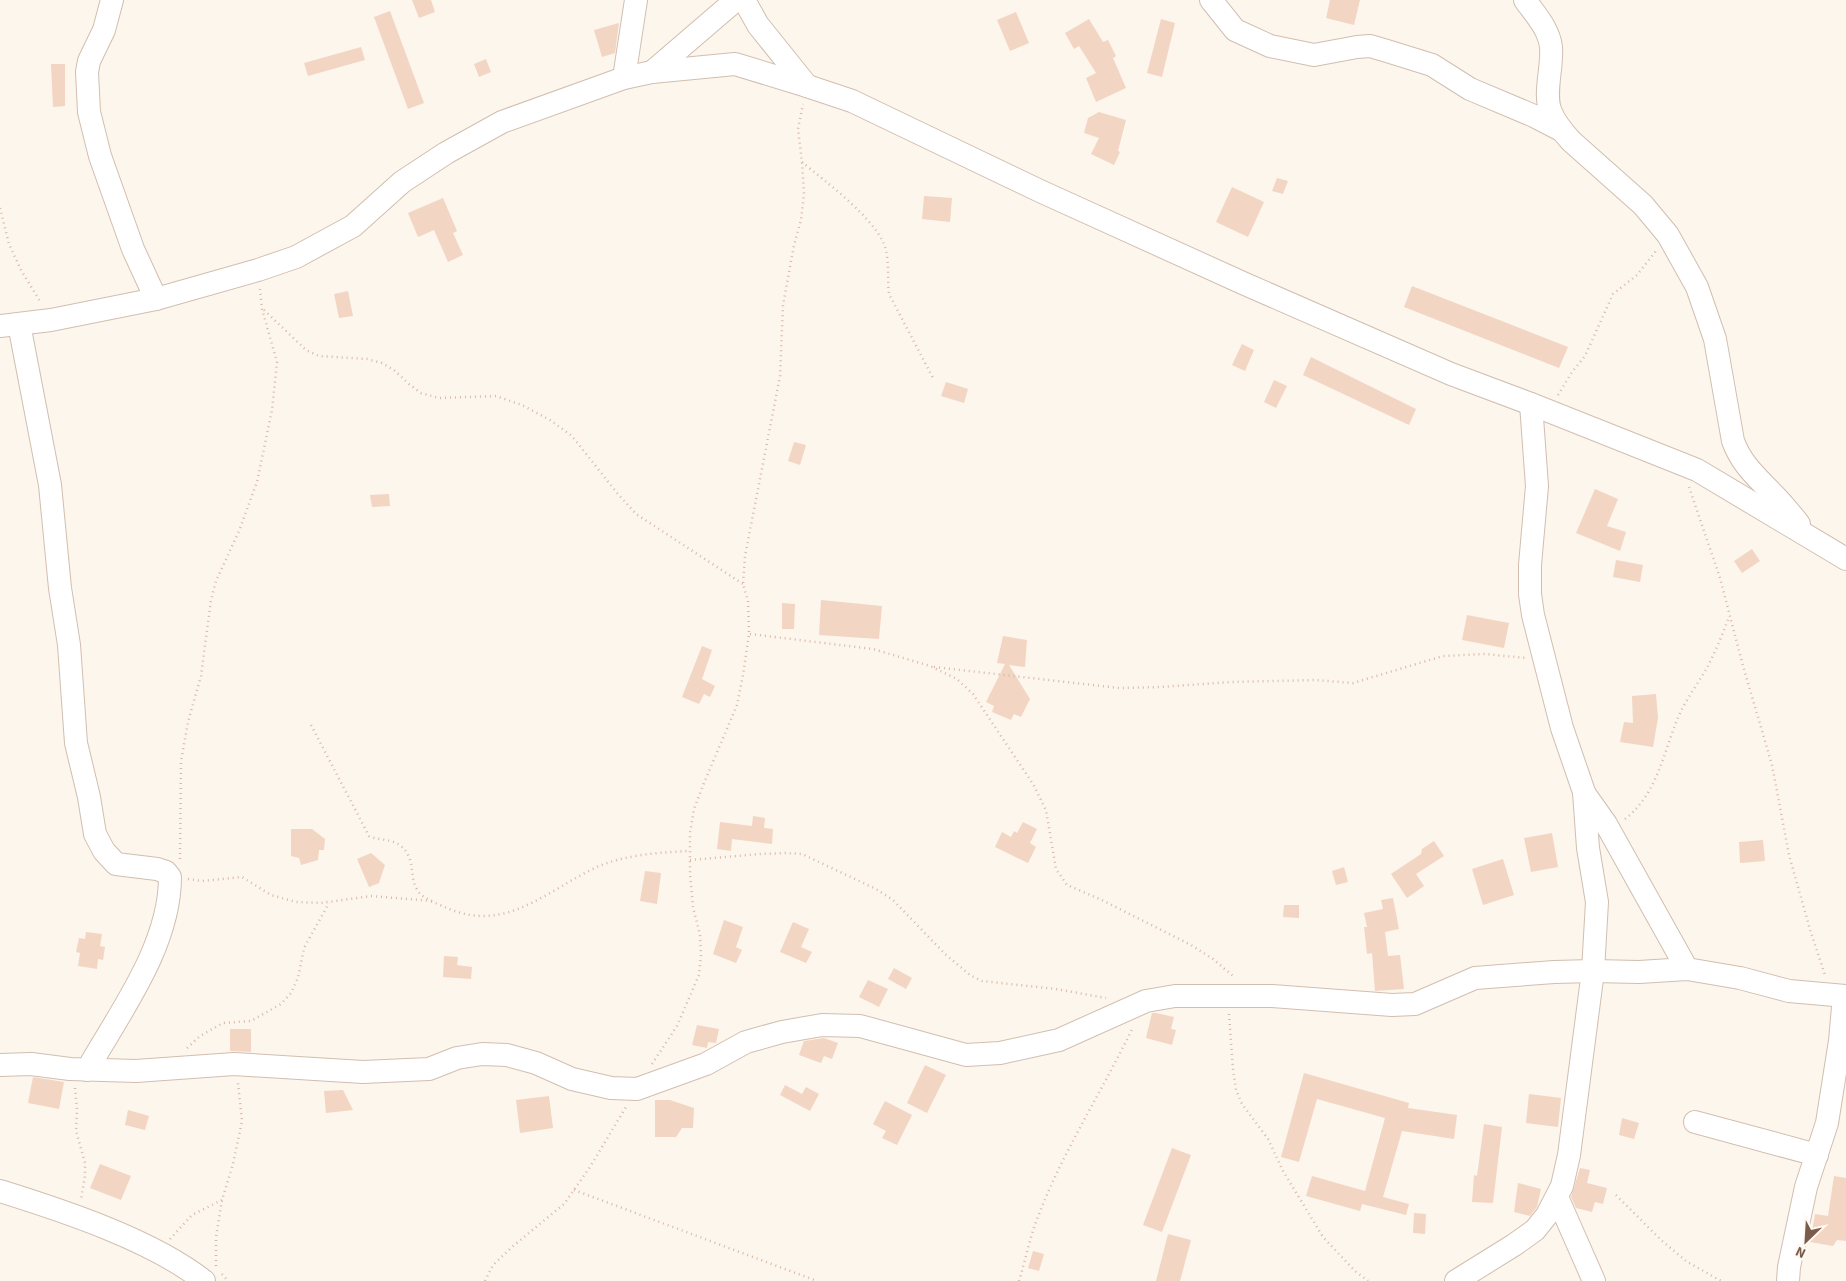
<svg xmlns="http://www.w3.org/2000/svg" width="1846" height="1281" font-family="'Source Sans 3',sans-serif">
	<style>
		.building { fill: #f3d5c3 }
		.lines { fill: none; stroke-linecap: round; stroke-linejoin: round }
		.minor-casing { stroke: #d1beb0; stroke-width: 24 }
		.path { stroke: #d9b8a5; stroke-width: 2.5; stroke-dasharray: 1 4; stroke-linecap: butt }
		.minor { stroke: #fff; stroke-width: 22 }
	</style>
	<rect width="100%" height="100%" fill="#fdf6ec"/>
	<g class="building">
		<polygon points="412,0 431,0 435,12 419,18"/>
		<polygon points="1330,0 1360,0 1354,25 1326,18"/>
		<polygon points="390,11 424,103 408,109 374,17"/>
		<polygon points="1016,12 1029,43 1010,51 997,20"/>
		<polygon points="1089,19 1103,42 1108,40 1116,56 1113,58 1126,88 1096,102 1086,78 1096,73 1079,46 1074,49 1065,33"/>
		<polygon points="1161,19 1175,23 1162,77 1147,73"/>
		<polygon points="619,23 615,53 602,57 594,30"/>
		<polygon points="361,47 365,60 308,76 304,63"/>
		<polygon points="486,59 491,72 479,77 474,64"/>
		<polygon points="51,64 65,64 65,106 53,107"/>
		<polygon points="1099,112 1126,120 1118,151 1120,152 1114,165 1091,154 1099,138 1084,133 1088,118"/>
		<polygon points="1277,178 1288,181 1283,194 1272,191"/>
		<polygon points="1232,187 1264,202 1248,237 1216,222"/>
		<polygon points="924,196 952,198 950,222 922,219"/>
		<polygon points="443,198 457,231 453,233 463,255 448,262 434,230 418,237 408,213"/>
		<polygon points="1412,286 1568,347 1559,368 1404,307"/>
		<polygon points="348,291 353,316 339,318 334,294"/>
		<polygon points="1242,344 1254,350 1245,371 1232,365"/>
		<polygon points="1311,357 1416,409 1409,425 1303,375"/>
		<polygon points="1274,380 1287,386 1276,408 1264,402"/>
		<polygon points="946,382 968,389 964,403 941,396"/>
		<polygon points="794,442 806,445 800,465 788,461"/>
		<polygon points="1595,489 1618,499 1607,526 1626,532 1620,551 1576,533"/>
		<polygon points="389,494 390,506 372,507 370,495"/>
		<polygon points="1752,549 1760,561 1742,573 1734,561"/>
		<polygon points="1616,560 1643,565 1640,582 1613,577"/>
		<polygon points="821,600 882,606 879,639 819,635"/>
		<polygon points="782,603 795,604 794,629 782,629"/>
		<polygon points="1467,615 1509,623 1504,648 1462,640"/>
		<polygon points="1003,636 1027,640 1025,667 1009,665 1030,699 1021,717 1014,714 1011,720 992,712 994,706 986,702 1005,664 997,663"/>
		<polygon points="702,646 712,650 702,679 715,686 710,697 704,694 699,704 682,697"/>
		<polygon points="1656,694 1658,718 1653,747 1620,742 1624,722 1633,723 1632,696"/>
		<polygon points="753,816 765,818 764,828 773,829 772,844 732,839 731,851 717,849 720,822 752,826"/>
		<polygon points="1023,822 1037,829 1030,843 1036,847 1028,863 995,847 1002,832 1011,837 1014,831 1017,833"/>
		<polygon points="291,829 312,829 325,839 324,850 319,850 318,860 301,865 299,858 291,856"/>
		<polygon points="1552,833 1558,867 1531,872 1524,838"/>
		<polygon points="1763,840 1765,861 1740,863 1739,842"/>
		<polygon points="1434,841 1444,856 1416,874 1424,886 1407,898 1391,874 1421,854 1422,849"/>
		<polygon points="371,853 385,865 379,883 369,887 357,859"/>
		<polygon points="1503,859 1514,895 1483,905 1472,869"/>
		<polygon points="1344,867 1348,882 1336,885 1332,871"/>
		<polygon points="645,871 661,873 657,904 640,901"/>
		<polygon points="1393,898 1399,929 1385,932 1388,956 1400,955 1404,989 1375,991 1372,953 1367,954 1364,927 1367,927 1364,913 1383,909 1381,900"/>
		<polygon points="1284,905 1299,905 1299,918 1283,917"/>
		<polygon points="724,920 743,927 736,947 742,950 736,963 713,954"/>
		<polygon points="793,922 809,929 801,947 812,952 806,963 780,952"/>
		<polygon points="86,932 102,934 100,946 105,947 103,960 98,959 97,969 78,966 80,953 76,952 79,938 85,939"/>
		<polygon points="444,956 458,957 457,965 472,967 471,979 443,977"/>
		<polygon points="894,968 912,978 906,989 888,979"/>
		<polygon points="868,980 888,989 879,1007 859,997"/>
		<polygon points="1152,1013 1156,1013 1174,1017 1171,1029 1176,1030 1172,1045 1146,1038"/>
		<polygon points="697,1025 719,1029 716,1043 708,1042 707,1048 692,1045"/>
		<polygon points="230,1029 251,1029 251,1052 230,1051"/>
		<polygon points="824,1038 838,1043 832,1059 824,1056 821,1063 799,1055 804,1041"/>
		<polygon points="925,1065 946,1075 927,1113 907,1103"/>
		<polygon points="1304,1073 1409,1103 1408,1108 1457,1115 1454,1139 1402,1131 1383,1197 1409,1204 1406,1215 1362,1204 1360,1211 1306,1196 1312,1176 1365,1191 1385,1118 1317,1099 1299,1162 1281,1157"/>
		<polygon points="33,1077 64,1082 59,1109 28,1103"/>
		<polygon points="785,1085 802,1094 806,1087 819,1094 810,1111 780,1095"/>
		<polygon points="343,1090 353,1110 326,1113 324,1091"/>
		<polygon points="1529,1094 1561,1098 1558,1127 1526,1123"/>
		<polygon points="549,1096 553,1128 520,1133 516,1100"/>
		<polygon points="655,1100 670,1100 694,1108 693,1128 682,1128 676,1137 655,1137"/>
		<polygon points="885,1101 912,1115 897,1145 882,1138 886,1131 873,1124"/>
		<polygon points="128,1110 149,1116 145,1130 125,1125"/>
		<polygon points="1622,1118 1639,1123 1634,1139 1619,1135"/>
		<polygon points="1484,1124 1502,1127 1493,1203 1472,1202 1474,1175 1477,1176"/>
		<polygon points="1172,1148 1191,1155 1162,1232 1143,1225"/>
		<polygon points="100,1164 131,1176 121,1200 90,1188"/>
		<polygon points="1580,1168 1590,1170 1587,1183 1607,1188 1603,1204 1595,1202 1592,1212 1576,1208 1571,1197"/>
		<polygon points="1834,1176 1846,1178 1846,1241 1837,1240 1833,1246 1810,1242 1815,1214 1828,1216"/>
		<polygon points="1518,1183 1541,1189 1537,1207 1530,1216 1514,1212"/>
		<polygon points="1414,1213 1426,1214 1425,1234 1413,1233"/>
		<polygon points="1168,1234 1191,1240 1180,1281 1156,1281"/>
		<polygon points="1033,1251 1044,1254 1039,1271 1028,1268"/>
	</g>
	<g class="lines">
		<defs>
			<g id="minor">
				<polyline points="112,0 104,30 89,61 87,72 89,112 100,156 133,249 156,299"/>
				<polyline points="744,0 758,25 807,86"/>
				<polyline points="1211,0 1235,30 1270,46 1314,55 1357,47 1370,46 1387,51 1432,65 1470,89 1534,116 1561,130"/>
				<path d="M1525 0C1535 14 1549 29 1551 47 1553 66 1543 95 1551 112 1555 123 1563 132 1571 141L1643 205 1668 235 1697 287 1715 339 1733 441C1742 465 1756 476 1773 494 1782 503 1791 514 1799 524"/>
				<polyline points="652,72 736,0"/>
				<polyline points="624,78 636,0"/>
				<path d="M19 324 50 485 60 588 69 645 76 743 89 797 95 834 104 851 116 864 157 869 166 872 170 877C170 946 120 1012 87 1070"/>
				<polyline points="0,326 51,320 156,299 258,270 296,257 353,226 402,182 446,153 502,122 624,78 652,72 735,64 807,86 852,101 1040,191 1245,284 1451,374 1531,404 1697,470 1846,559"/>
				<polyline points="1584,793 1606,824 1687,969"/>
				<polyline points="0,1065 31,1064 70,1069 136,1071 234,1064 363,1072 429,1069 457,1058 482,1054 507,1055 536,1063 572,1079 611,1088 637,1089 706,1064 746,1042 782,1032 822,1025 860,1026 966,1055 1000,1053 1059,1040 1146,1001 1175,996 1272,996 1392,1005 1415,1004 1475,978 1554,972 1593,971 1639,972 1687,969 1740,978 1789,991 1846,996"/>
				<polyline points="1695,1122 1817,1155"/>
				<path d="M0 1191C64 1211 152 1240 204 1281"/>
				<polyline points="1557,1197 1594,1281"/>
				<polyline points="1456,1281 1514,1245 1535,1230 1547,1215 1562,1186 1569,1155 1593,971 1597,902 1588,848 1584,792 1562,728 1533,615 1530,594 1530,565 1537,486 1531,404"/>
				<polyline points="1788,1281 1789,1267 1806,1187 1827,1123 1840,1041 1844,996"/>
			</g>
		</defs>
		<use href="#minor" class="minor-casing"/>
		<g class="path">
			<path d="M802 162C827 183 871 215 884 244 890 260 887 278 889 294L934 380"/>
			<polyline points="0,208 9,244 21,270 41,303"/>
			<polyline points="264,310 306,350 319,356 367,359 382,363 394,370 409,384 421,393 439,398 496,396 522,405 550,420 572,436 617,493 636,514 743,584"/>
			<polyline points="1558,395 1572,372 1585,356 1613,294 1637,275 1656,251"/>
			<polyline points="1689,487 1720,578 1743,666 1772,765 1789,855 1811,933 1825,975"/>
			<polyline points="750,634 873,649 930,666 957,679 973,694 1033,784 1046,810 1056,869 1067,885 1102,900 1191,945 1213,959 1233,976"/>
			<polyline points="934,667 1119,688 1160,687 1231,682 1315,680 1353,683 1443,656 1485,654 1526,658"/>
			<path d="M311 725 369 836C379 841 391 838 401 846 417 860 408 876 418 891 423 899 438 904 447 908 506 934 547 890 597 867 623 855 662 852 690 851"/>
			<path d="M1625 819C1660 792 1664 746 1682 709 1690 694 1700 680 1708 666 1716 650 1723 633 1729 617"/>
			<polyline points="180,859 181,761 188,722 201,676 211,600 216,581 239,531 257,482 272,410 277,362 262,309 260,289"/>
			<polyline points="690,860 760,854 787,853 802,854 876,889 893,900 945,954 970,975 982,981 1056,989 1106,998"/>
			<polyline points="188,879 202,881 242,877 271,895 296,902 321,903 371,896 432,901"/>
			<polyline points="1229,1014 1233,1069 1236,1090 1242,1104 1268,1139 1283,1171 1323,1237 1355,1271 1368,1281"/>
			<polyline points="187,1048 200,1036 223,1023 251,1021 281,1004 291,993 298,978 304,948 329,903"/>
			<polyline points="652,1064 677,1026 699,975 701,955 700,935 693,907 690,873 690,833 694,809 704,783 737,705 743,675 749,634 748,601 743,584 745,556 780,376 783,305 794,245 801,220 804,194 802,162 798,129 803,104"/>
			<polyline points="75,1088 77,1110 76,1131 85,1163 85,1176 81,1200"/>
			<polyline points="574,1190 817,1281"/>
			<polyline points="1616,1195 1661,1240 1686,1261 1721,1281"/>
			<polyline points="170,1239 192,1215 222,1200"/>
			<polyline points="216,1266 216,1237 222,1200 233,1164 242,1121 238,1083"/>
			<polyline points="222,1274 228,1281"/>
			<polyline points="485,1281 493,1265 512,1247 564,1204 590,1167 626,1107"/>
			<path d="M1019 1281C1025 1262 1029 1241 1036 1222 1061 1154 1102 1092 1133 1027"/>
		</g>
		<use href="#minor" class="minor"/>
	</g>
	<g transform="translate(1806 1241) rotate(205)" stroke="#fffaf3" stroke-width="4" paint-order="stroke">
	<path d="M0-4L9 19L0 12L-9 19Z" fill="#7a5c4d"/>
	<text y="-8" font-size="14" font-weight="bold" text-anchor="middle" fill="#7a5c4d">N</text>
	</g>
</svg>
